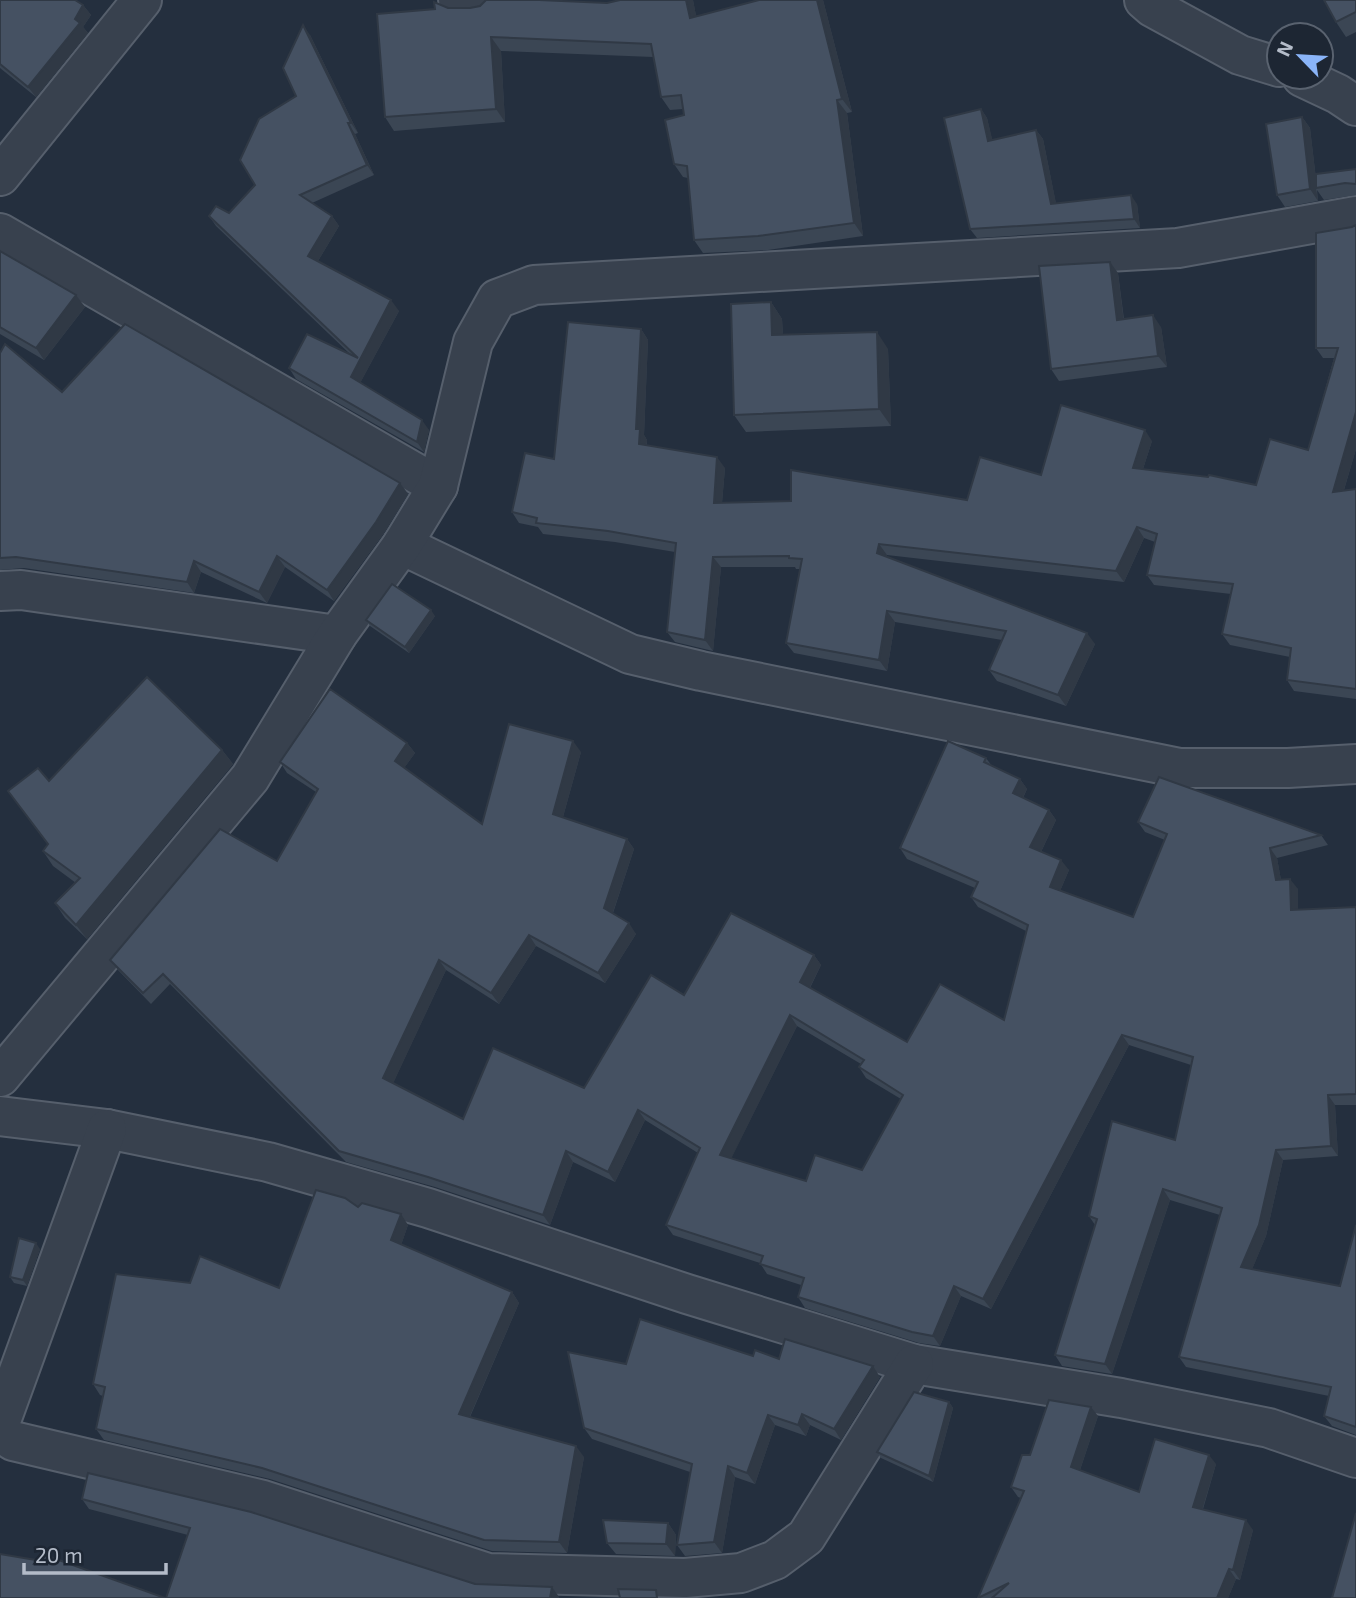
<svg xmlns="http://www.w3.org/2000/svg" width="1356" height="1598" font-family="'Exo 2',sans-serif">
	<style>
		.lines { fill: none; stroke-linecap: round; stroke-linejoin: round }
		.street-casing { stroke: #565f6c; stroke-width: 42 }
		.street { stroke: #38414e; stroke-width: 38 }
		.wall { fill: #3b4654; fill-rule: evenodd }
		.shaded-wall { fill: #303945 }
		.building { fill: #455162; stroke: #303945; stroke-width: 2; fill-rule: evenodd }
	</style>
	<rect width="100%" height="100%" fill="#242f3e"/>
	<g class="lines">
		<defs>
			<g id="street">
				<polyline points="458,0 479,0"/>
				<polyline points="1144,0 1152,7 1240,55 1279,67"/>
				<polyline points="1302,77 1338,94 1356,106"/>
				<polyline points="0,176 142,0"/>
				<polyline points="0,233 438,486"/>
				<polyline points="402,545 630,654 701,671 1180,768 1288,768 1356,764"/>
				<polyline points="0,591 21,590 337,635"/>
				<polyline points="0,1077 250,778 337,635 402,545 438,486 473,342 497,299 534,285 1178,248 1356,216"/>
				<polyline points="0,1116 107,1129 268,1162 428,1208 687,1294 914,1364 1121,1398 1269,1428 1356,1458"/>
				<polyline points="107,1129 2,1418 0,1432 13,1441 263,1500 488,1573 685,1578 741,1573 775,1560 806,1537 914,1364"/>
			</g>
		</defs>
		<use href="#street" class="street-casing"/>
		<use href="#street" class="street"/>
	</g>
	<g class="wall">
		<polygon points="0,0 83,5 91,15 83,27 88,33 36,97 0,68"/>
		<polygon points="620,0 693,0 696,16 759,0 823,0 852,112 847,113 863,236 768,250 703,253 694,240 688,178 683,177 674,164 684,115 683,109 670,110 661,97 653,57 501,51 505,122 394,131 385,117 448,8 607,3"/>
		<polygon points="1356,0 1356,32 1346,37 1336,22"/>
		<polygon points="310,35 358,133 355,134 374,175 312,203 332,216 339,226 318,261 399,311 360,383 429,430 424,452 296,379 289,368 351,355 216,226 209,216 229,213 255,185 296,96"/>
		<polygon points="981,109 987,118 992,140 1036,130 1043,139 1056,204 1137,204 1140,228 977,238 970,229"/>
		<polygon points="1302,117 1310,128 1316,179 1356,169 1356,195 1324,200 1317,190 1318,201 1285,207 1277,195"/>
		<polygon points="1356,225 1356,449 1344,490 1356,489 1356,699 1294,691 1287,680 1290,657 1230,645 1222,634 1231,594 1154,585 1147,575 1155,542 1144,538 1124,582 887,555 886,557 1095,644 1066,706 997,681 989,670 1002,640 895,622 887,671 794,653 786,643 800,569 796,569 795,567 721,567 713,651 675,642 667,632 675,552 615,542 543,534 538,527 519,523 512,512 554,459 641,329 648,340 644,435 647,440 647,445 725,468 722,503 967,500 1041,475 1152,441 1143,469 1256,485 1308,450 1334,358 1323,358 1316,348 1352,227"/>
		<polygon points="0,251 85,307 44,360 0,334"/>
		<polygon points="1118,273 1124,319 1161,327 1167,367 1059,381 1051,369"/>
		<polygon points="771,302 782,319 783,335 888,349 891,426 746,432 734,415"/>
		<polygon points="0,353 62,392 400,483 408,494 384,533 334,601 285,567 267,603 201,572 194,593 24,568 0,570"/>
		<polygon points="435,616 409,653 370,626 366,620"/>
		<path d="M407 743 415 753 404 768 482 824 581 752 563 817 627 839 634 849 613 913 636 934 605 983 536 946 499 1004 446 970 393 1083 463 1119 584 1088 684 995 814 955 821 965 810 988 907 1042 1004 1020 1026 931 978 907 971 897 975 888 907 859 900 848 986 758 992 766 1020 779 1027 789 1023 798 1049 810 1056 820 1041 852 1069 870 1060 891 1133 917 1165 840 1145 832 1138 822 1321 835 1328 845 1277 858 1281 880 1298 889V910L1356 907V1105H1335L1338 1156 1283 1160 1266 1236 1252 1269 1340 1286 1356 1225V1435L1332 1426 1324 1416 1329 1396 1186 1367 1179 1357 1220 1215 1170 1200 1112 1374 1062 1366 1055 1355 1095 1225 1089 1216 1175 1140 1191 1065 1129 1045 991 1309 961 1296 940 1346 919 1343 805 1308 798 1297 801 1285 767 1274 760 1263 673 1235 666 1225 698 1153 645 1120 615 1182 573 1162 550 1225 435 1187 346 1162 170 984 151 1004 118 970 110 960 277 861 316 792 287 773 280 762ZM797 1026 861 1064 859 1067 866 1078 901 1099 862 1170 806 1181 731 1158Z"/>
		<polygon points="222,750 233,764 87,939 65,918 55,903 76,883 53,866 43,851 48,845 8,791 49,781"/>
		<polygon points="358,1207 408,1225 401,1245 512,1292 519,1303 470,1417 584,1457 567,1553 492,1551 270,1479 104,1440 96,1429 103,1396 100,1395 93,1384 190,1283 279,1288"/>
		<polygon points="40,1249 27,1286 14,1283 10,1277"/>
		<polygon points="753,1356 779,1359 880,1377 841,1440 810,1425 806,1436 775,1425 755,1484 735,1477 722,1553 685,1556 677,1545 690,1472 592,1439 584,1428 626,1364"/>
		<polygon points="949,1402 953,1408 933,1482 881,1458 877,1452"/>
		<polygon points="1098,1416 1080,1470 1139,1492 1216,1464 1203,1509 1253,1530 1240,1580 1236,1579 1228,1598 978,1598 1021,1498 1018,1497 1011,1487 1030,1455"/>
		<polygon points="82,1499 475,1584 559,1597 559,1598 166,1598 188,1535 89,1509"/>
		<polygon points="668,1523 676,1535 675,1556 616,1554 607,1543"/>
	</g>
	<g class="shaded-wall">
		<polygon points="686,0 693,0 699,31 690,18"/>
		<polygon points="817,0 823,0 852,112 842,99"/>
		<polygon points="83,5 91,15 83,27 88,33 36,97 28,87"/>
		<polygon points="303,25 310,35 358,133 351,123"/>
		<polygon points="491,37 501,51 505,122 496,109"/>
		<polygon points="837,100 847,113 863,236 854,223"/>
		<polygon points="981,109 987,118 995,150 988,141"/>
		<polygon points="1302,117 1310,128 1317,188 1316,188 1318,201 1310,189"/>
		<polygon points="348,123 355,134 374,175 367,165"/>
		<polygon points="1036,130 1043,139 1058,213 1051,204"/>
		<polygon points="1131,195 1137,204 1140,228 1134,219"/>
		<polygon points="332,216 339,226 315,266 308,256"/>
		<polygon points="1110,262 1118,273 1125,331 1117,320"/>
		<polygon points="76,295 85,307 44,360 36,348"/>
		<polygon points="391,300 399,311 358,387 351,377"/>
		<polygon points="771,302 782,319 784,352 772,335"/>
		<polygon points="1153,315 1161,327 1167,367 1158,356"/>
		<polygon points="641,329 648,340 644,435 647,440 646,454 639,444 636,429"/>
		<polygon points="877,332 888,349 891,426 879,409"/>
		<polygon points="1356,412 1356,449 1340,503 1333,492"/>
		<polygon points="422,420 429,430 424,452 417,442"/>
		<polygon points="1145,430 1152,441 1140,478 1133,468"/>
		<polygon points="717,457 725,468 721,514 714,503"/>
		<polygon points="400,483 408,494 384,533 334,601 327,590"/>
		<polygon points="1137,527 1144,538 1124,582 1116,571"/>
		<polygon points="879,544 887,555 884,564 877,553"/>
		<polygon points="277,556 285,567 267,603 259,592"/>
		<polygon points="713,557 721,567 713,651 705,640"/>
		<polygon points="194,561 201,572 194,593 187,582"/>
		<polygon points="431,610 435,616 409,653 405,647"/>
		<polygon points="887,611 895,622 887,671 879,660"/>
		<polygon points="1087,633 1095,644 1066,706 1058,695"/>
		<polygon points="573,741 581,752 561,824 553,814"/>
		<polygon points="407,743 415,753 402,771 395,761"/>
		<polygon points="222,750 233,764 87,939 76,925"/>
		<polygon points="1020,779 1027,789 1020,803 1013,793"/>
		<polygon points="1049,810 1056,820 1038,858 1030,847"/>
		<polygon points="627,839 634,849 611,918 604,908"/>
		<polygon points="1270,848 1277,858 1283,891 1276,880"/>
		<polygon points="1061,860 1069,870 1057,898 1050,887"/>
		<polygon points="1290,879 1298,889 1298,921 1291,910"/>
		<polygon points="629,923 636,934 605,983 598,973"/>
		<polygon points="529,935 536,946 499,1004 491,993"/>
		<polygon points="814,955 821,965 807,993 800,982"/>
		<polygon points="439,960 446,970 391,1088 383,1078"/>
		<polygon points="790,1015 797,1026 728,1165 720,1155"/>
		<polygon points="1122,1035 1129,1045 991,1309 983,1299"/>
		<polygon points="1328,1095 1335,1105 1338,1156 1331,1146"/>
		<polygon points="638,1110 645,1120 615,1182 608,1172"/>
		<polygon points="1276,1150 1283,1160 1266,1236 1249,1277 1241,1267"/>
		<polygon points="566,1151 573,1162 550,1225 543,1215"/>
		<polygon points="1163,1189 1170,1200 1112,1374 1105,1364"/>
		<polygon points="401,1214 408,1225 399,1251 391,1240"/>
		<polygon points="36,1243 40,1249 27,1286 23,1280"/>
		<polygon points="954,1286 961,1296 940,1346 933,1336"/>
		<polygon points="512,1292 519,1303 466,1425 459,1414"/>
		<polygon points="873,1366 880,1377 841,1440 834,1429"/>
		<polygon points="949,1402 953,1408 933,1482 929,1476"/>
		<polygon points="1091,1407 1098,1416 1078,1476 1071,1467"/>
		<polygon points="802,1414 810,1425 806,1436 798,1425"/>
		<polygon points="768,1415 775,1425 755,1484 747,1473"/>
		<polygon points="576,1446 584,1457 567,1553 559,1542"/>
		<polygon points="1209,1455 1216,1464 1200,1517 1193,1507"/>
		<polygon points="728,1466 735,1477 722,1553 714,1542"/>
		<polygon points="1246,1520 1253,1530 1240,1580 1233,1570"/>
		<polygon points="668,1523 676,1535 675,1556 666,1544"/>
		<polygon points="1229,1569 1236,1579 1228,1598 1217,1598"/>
		<polygon points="552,1587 559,1597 559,1598 550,1598"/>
	</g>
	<g class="building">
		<polygon points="0,0 75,0 83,5 75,19 80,23 28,87 0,64"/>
		<polygon points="486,0 539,0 607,3 620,0 686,0 690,18 759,0 817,0 842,99 837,100 854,223 758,236 694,240 687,166 674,164 665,120 684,115 681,95 661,97 651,44 491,37 496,109 385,117 377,14 435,9 434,2 448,8 470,8 480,6"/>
		<polygon points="1324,0 1356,0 1356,12 1336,22"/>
		<polygon points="303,25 351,123 348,123 367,165 300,195 332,216 308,256 391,300 351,377 422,420 417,442 289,368 307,334 358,358 209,216 216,206 229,213 255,185 240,160 259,119 296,96 283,68"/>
		<polygon points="981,109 988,141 1036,130 1051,204 1131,195 1134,219 970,229 944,118"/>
		<polygon points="1302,117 1310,189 1277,195 1266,124"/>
		<polygon points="1356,169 1356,184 1345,183 1316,188 1316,174"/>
		<polygon points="1356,225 1356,412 1333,492 1356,489 1356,689 1287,680 1291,648 1222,634 1233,584 1147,575 1157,534 1137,527 1116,571 879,544 877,553 1087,633 1058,695 989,670 1006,631 887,611 879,660 786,643 802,559 789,558 789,556 713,557 705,640 667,632 676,543 608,531 536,523 537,518 512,512 525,453 554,459 568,322 641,329 636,429 640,429 639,444 717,457 714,503 791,501 791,470 967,500 980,457 1041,475 1061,405 1145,430 1133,468 1208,477 1209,475 1256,485 1270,439 1308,450 1338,348 1316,348 1316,233 1352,227"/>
		<polygon points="0,251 76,295 36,348 0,327"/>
		<polygon points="1110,262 1117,320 1153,315 1158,356 1051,369 1039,266"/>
		<polygon points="771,302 772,335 877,332 879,409 734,415 731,304"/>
		<polygon points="125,324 400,483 376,522 327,590 277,556 259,592 194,561 187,582 16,557 0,558 0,353 5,344 62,392"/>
		<polygon points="392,584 431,610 405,647 366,620"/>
		<polygon points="147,677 222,750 76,925 55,903 80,878 43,851 48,844 8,791 38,768 49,781"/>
		<path d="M330 689 407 743 395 761 482 824 509 724 573 741 553 814 627 839 604 908 629 923 598 973 529 935 491 993 439 960 383 1078 463 1119 493 1048 584 1088 651 975 684 995 731 913 814 955 800 982 907 1042 940 984 1004 1020 1028 925 971 897 978 882 900 848 948 741 986 758 984 762 1020 779 1013 793 1049 810 1030 847 1061 860 1050 887 1133 917 1167 834 1138 822 1159 777 1321 835 1270 848 1276 880 1290 879 1291 910 1356 907V1094L1328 1095 1331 1146 1276 1150 1259 1225 1241 1267 1340 1286 1356 1225V1427L1324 1416 1331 1387 1179 1357 1222 1208 1163 1189 1105 1364 1055 1355 1097 1219 1089 1216 1112 1121 1175 1140 1193 1057 1122 1035 983 1299 954 1286 933 1336 912 1332 798 1297 804 1278 760 1264 763 1256 666 1225 700 1148 638 1110 608 1172 566 1151 543 1215 428 1177 339 1151 163 974 143 993 110 960 220 829 277 861 318 789 280 762ZM790 1015 864 1060 859 1067 903 1095 862 1170 815 1155 806 1181 720 1155Z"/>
		<polygon points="316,1190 345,1198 358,1207 362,1203 401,1214 391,1240 512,1292 459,1414 576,1446 559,1542 484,1540 262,1468 96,1429 105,1387 93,1384 116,1274 190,1283 200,1256 279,1288"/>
		<polygon points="19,1238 36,1243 23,1280 10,1277"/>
		<polygon points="640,1319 753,1356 755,1350 779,1359 785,1339 873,1366 834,1429 802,1414 798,1425 768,1415 747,1473 728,1466 714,1542 677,1545 692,1464 584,1428 568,1352 626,1364"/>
		<polygon points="914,1392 949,1402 929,1476 877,1452"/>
		<polygon points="1049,1400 1091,1407 1071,1467 1139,1492 1155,1439 1209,1455 1193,1507 1246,1520 1233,1570 1229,1569 1217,1598 992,1598 1009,1583 978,1598 1024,1491 1011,1487 1022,1455 1030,1455"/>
		<polygon points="88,1473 251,1512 475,1584 552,1587 550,1598 166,1598 190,1528 82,1499"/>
		<polygon points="1356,1513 1356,1598 1332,1598"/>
		<polygon points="603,1520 668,1523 666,1544 607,1543"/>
		<polygon points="0,1554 42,1561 42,1554 165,1598 0,1598"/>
		<polygon points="618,1589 656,1590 657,1598 620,1598"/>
	</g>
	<g transform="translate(1300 56) rotate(295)"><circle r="33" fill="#1d2633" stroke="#59626f" stroke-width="2"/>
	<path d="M0-5L12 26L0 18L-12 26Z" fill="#8ab4f8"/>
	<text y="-10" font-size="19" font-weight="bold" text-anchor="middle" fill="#b4bcc9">N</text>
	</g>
	<path d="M24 1563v10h142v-10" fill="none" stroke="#b4bcc9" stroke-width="3.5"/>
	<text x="35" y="1563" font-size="21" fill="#b4bcc9" stroke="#1d2633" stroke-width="5" paint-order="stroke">20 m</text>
</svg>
